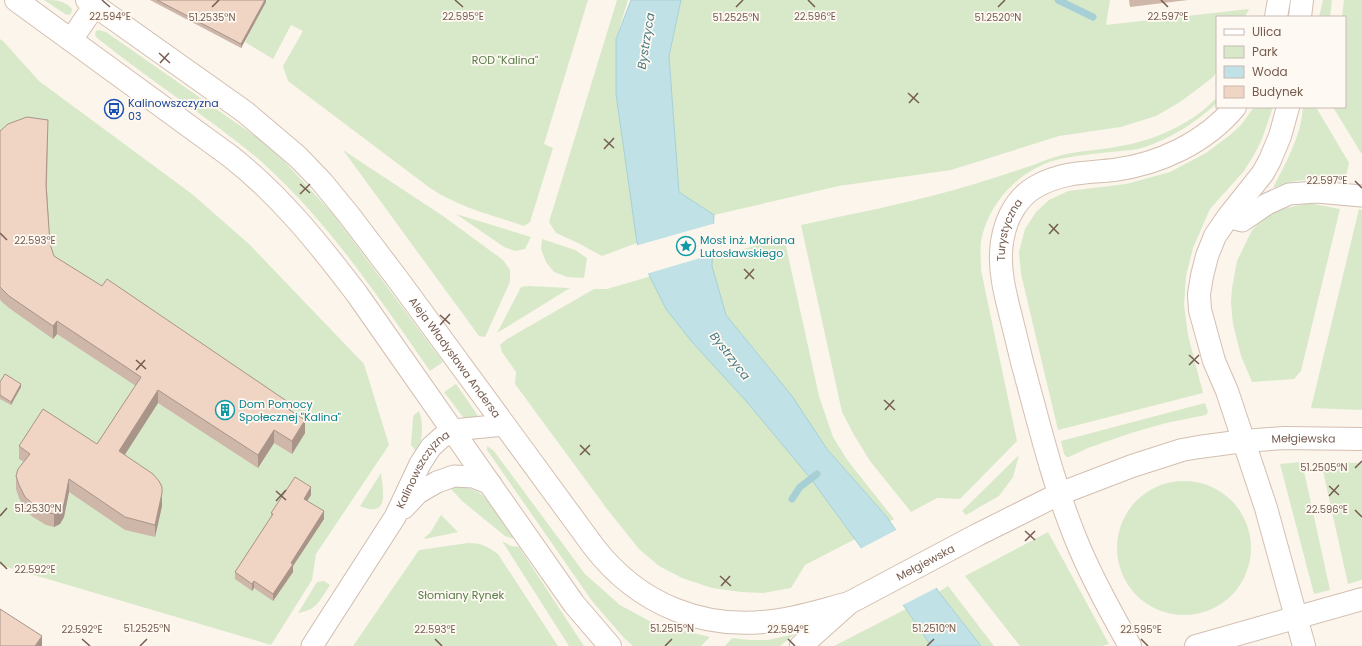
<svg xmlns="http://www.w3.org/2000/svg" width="1362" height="646" font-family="Poppins,sans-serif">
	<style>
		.green { fill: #d8e9ca }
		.water { fill: #c0e1e5; stroke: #a7d0d6 }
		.pier { fill: #fcf5eb }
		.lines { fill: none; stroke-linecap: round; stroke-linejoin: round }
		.stream { stroke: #a7d0d6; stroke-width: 7 }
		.street-casing { stroke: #cebdb1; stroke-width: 23 }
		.secondary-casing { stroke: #d3bfb1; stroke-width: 24 }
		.street { stroke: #fff; stroke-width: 21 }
		.secondary { stroke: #fff; stroke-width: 22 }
		.wall { fill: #ceb6a9 }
		.shaded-wall { fill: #a89489 }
		.building { fill: #f0d4c4; stroke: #a89489 }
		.ticks { fill: none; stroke: #765c4f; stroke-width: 1.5 }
		.labels { text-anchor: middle; stroke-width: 3.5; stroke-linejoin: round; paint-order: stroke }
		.park-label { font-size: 11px; fill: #587b47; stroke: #fef9f2 }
		.transit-label { font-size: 11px; fill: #164399; stroke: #fef9f2; text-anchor: start }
		.street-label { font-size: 11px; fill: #765c4f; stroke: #fef9f2 }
		.culture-label { font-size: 11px; fill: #0d838f; stroke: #fef9f2; text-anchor: start }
		.water-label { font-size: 12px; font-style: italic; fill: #467981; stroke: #fef9f2 }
		.ticks-label { font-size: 10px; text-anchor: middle; fill: #765c4f; stroke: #fef9f2; stroke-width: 3.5; stroke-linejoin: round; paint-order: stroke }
	</style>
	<rect width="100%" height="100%" fill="#fcf5eb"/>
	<g class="green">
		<path d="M44 0C56 0 64 0 72 9L71 14 68 15 65 14Z"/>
		<path d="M266 0H588L544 144 553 148 530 222 524 226C492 215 458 207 430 188L288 81 283 66 303 31 291 25 273 59 245 42Z"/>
		<polygon points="617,0 628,0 616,39 616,94 637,243 602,256 578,243 556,233 549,222"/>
		<polygon points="681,0 1110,0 1106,25 1249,9 1245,17 1217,17 1217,71 1213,77 1203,85 1180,102 1156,116 1121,127 1059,136 951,170 839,186 714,215 679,192 669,56"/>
		<polygon points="1323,0 1332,0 1330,17 1319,17"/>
		<polygon points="1344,0 1362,0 1362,153 1361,153 1333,107 1345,107 1345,17 1342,17"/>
		<path d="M99 30 106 32 255 136 285 162 333 214 443 362 430 371C379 298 330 224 264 164 250 151 234 140 219 128 178 98 136 69 97 38L95 35 96 31Z"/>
		<polygon points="0,39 4,42 39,81 192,194 249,244 364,364 389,445 316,554 312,580 271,645 0,565"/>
		<path d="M1217 97V103C1195 123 1170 139 1142 148 1135 150 1128 150 1121 151 1101 153 1080 155 1060 159 1021 168 988 202 981 242 980 251 981 261 981 270L1017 441 960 499 937 498 911 512 870 461 854 435 842 412 801 225C852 214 904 204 954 190 978 183 1001 176 1024 168 1034 165 1045 160 1055 157 1077 150 1099 151 1121 146 1155 140 1194 123 1217 97Z"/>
		<polygon points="1254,107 1273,107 1262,139 1254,155 1244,171 1210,209 1193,248 1186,276 1184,305 1188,335 1203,393 1058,430 1021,274 1019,252 1025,229 1036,212 1049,200 1068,191 1126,184 1170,172 1206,153 1230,135 1241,125"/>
		<path d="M1303 107H1316L1349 163 1345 181C1320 179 1297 177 1273 188 1286 162 1301 137 1303 107Z"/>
		<polygon points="343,150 443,216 503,260 510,270 510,282 485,337 479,336"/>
		<polygon points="1309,203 1340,209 1301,371 1294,379 1252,382 1241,356 1233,324 1231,303 1232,288 1237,261 1252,230 1268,215 1282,209"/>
		<polygon points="1359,209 1362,210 1362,410 1311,408"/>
		<polygon points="456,214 531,237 525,249 515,251 504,247"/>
		<polygon points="784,237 819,396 833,437 848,461 894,519 805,565 791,588 763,593 741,592 712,588 682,578 659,566 639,549 607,509 515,384 516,372 502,352 500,345 507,339 594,289 607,289"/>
		<polygon points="542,239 575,250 587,258 584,278 567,277 554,272 546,262 541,249"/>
		<polygon points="528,286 570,288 497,333 521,287"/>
		<polygon points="456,384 481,420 463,417 444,392"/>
		<polygon points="1205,403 1208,412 1206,415 1166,423 1131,433 1088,448 1069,457 1067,457 1064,454 1061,441"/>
		<path d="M419 411C424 424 422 440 418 454L411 445 413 418 414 415Z"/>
		<polygon points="487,446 494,451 585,574 620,605 653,623 710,637 701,646 633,646 624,638 592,601 487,450"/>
		<polygon points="1019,455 1013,477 999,496 966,515 962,511"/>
		<polygon points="1302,462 1330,590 1314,594 1280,464"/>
		<polygon points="1321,462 1362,463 1362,580 1348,584"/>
		<path d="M381 473C383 491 390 519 360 506Z"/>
		<circle cx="1184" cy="548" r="67"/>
		<path d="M454 487C463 487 473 488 481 494 489 500 507 529 514 539L505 536 462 501 450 488Z"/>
		<polygon points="441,515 458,532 425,539 424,538 430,533"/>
		<polygon points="1048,532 1109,644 1102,646 1020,646 965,576"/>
		<polygon points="502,541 511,546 519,547 584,646 569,646"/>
		<path d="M468 543C481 543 487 546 498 554L558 646H353L419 550Z"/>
		<path d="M324 581 330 585C320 600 317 610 298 613L317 582Z"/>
		<polygon points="948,586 994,646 981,646 939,592"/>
		<polygon points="906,609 931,646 834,646"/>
		<polygon points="795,634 780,646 725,646 732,638 749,640 768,640"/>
	</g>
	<polygon class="water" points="631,0 681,0 669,56 679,192 714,215 712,266 726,315 792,396 827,449 886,516 939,592 981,646 931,646 906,609 811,479 746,401 692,342 666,309 650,277 637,243 616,94 616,39"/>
	<g class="pier">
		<polygon points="716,223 714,254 646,274 635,246"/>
		<polygon points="898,529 938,587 901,606 860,549"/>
	</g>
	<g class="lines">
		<g class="stream">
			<polyline points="1058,0 1093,17"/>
			<polyline points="792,499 800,487 817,474"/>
		</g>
		<defs>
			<g id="street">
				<polyline points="1228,217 1242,221 1267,204 1289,194 1317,192 1362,196"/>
				<polyline points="404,508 418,493 437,482 454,476 473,477 491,484"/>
				<path id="s1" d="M312 646 395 517 420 464 431 447 441 438 453 430 504 425"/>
			</g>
			<g id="secondary">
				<path d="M16 0 230 156C280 195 319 244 357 294L574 604 610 646"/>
				<path id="s2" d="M87 0 245 112 298 157 322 182 349 215 399 281 594 547C639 605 705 632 779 620 802 617 826 609 849 603"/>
				<polyline points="1276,17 1279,0"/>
				<polyline points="1300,17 1302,0"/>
				<polyline points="71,40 95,5"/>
				<polyline points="1288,107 1280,136 1270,160 1263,173 1228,217 1215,236 1207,256 1202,276 1199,294 1200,310 1214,361 1227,391 1266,508 1304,646"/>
				<path id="s3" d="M801 646 849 603 977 535 1059 494 1132 466 1182 450 1199 447 1244 441 1284 438 1362 439"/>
				<path id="s4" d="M1130 646C1110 611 1090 575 1075 537 1052 480 1038 420 1022 362 1018 345 1014 329 1010 313 1005 293 1000 273 1001 253 1002 227 1013 199 1037 186 1063 172 1085 173 1114 170 1159 164 1205 143 1235 107"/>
				<polyline points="1196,646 1362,599"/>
			</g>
		</defs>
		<use href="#street" class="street-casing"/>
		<use href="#secondary" class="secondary-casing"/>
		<use href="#street" class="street"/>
		<use href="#secondary" class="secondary"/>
	</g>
	<g class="wall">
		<polygon points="150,0 266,0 266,2 241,48"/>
		<polygon points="1129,0 1188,0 1130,7"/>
		<polygon points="0,131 48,132 47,189 50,244 54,256 291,411 305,433 292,454 274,443 258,468 158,403 124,455 162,506 155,537 125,530 69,492 64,517 60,524 54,527 46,525 33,517 25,510 19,498 16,489 16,476 24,462 19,459 19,446 97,444 136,386 57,334 53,339 9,308 1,301 0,299"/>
		<polygon points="0,382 21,387 11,405 0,399"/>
		<polygon points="311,495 307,501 324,519 293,566 293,572 273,601 254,588 252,591 235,579 235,572 271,517 271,513"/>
	</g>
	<g class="shaded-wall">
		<polygon points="265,0 266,0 266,2 241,48 241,44"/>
		<polygon points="57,321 57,334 53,339 53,326"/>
		<polygon points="21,384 21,387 11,405 11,402"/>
		<polygon points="158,390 158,403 119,464 119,451"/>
		<polygon points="291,404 291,416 288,409"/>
		<polygon points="305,420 305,433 292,454 292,441"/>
		<polygon points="274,430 274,443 258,468 258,455"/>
		<polygon points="69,479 69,492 64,517 60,524 54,527 54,514"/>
		<polygon points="311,487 311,495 304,506 304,499"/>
		<polygon points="162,493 162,506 155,537 155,525"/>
		<polygon points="324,511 324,519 293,566 293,572 273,601 273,594 291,563"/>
		<polygon points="254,581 254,588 252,591 252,584"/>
		<polygon points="42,636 42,646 35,646"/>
	</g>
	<g class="building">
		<polygon points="157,0 265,0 241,44"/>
		<polygon points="27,117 48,120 46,185 50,244 54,256 102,286 107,279 291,404 288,409 305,420 292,441 274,430 258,455 158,390 119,451 153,474 159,481 162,487 162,493 155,525 125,517 69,479 64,504 60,511 54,514 46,512 33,504 25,497 19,485 16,476 18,469 30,454 19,446 43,409 97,444 141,377 57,321 53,326 9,296 0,287 0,131 8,124"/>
		<polygon points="5,374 21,384 11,402 0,395 0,382"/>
		<polygon points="295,477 311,487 304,499 324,511 291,563 293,564 273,594 254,581 252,584 235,572 273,514 271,513"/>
		<polygon points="0,609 42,636 35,646 0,646"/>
	</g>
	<path class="ticks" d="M102 0 110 7M455 0 463 7M808 0 815 7M1161 0 1168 7M212 7 219 0M736 7 743 0M998 7 1005 0M159 53 170 63M160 63 169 53M908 93 919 103M909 103 918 93M604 139 614 148M604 149 614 138M1355 181 1362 188M300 184 310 193M300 194 310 184M1049 224 1059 234M0 233 7 240M1049 234 1058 224M744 269 754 279M745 279 754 269M440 315 450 324M440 325 450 314M1189 355 1199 364M136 360 146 369M1189 365 1199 355M136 370 145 360M884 400 895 410M885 410 894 400M580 445 590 455M580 455 590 445M1355 468 1362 461M1329 486 1339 495M276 491 286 500M1329 496 1339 485M276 501 286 490M1355 510 1362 517M0 516 7 508M1025 531 1035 540M1025 541 1035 531M0 562 7 569M720 576 731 586M721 586 730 576M82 639 90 646M435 639 442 646M788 639 795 646M1141 639 1148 646M140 646 147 639M665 646 672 639M927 646 934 639"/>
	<defs>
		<symbol id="bus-ring" viewBox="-11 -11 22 22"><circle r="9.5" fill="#fef9f2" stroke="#1a4fb4" stroke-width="1.5"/><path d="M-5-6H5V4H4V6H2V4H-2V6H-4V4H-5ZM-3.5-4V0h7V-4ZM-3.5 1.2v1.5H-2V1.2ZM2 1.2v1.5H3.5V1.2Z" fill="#1a4fb4"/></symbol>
		<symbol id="sight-ring" viewBox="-11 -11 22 22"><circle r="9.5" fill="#fef9f2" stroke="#0f9aa8" stroke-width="1.5"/><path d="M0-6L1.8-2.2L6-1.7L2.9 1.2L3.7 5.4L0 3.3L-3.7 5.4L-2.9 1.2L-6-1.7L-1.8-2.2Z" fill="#0f9aa8"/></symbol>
		<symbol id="building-ring" viewBox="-11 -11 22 22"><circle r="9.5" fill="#fef9f2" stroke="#0f9aa8" stroke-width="1.5"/><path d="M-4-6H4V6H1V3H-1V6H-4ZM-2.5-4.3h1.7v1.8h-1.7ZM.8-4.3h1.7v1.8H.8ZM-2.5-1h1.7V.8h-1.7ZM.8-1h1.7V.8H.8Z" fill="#0f9aa8"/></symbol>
	</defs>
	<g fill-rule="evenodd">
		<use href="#bus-ring" x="103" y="98" width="22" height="22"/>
		<use href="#sight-ring" x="675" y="235" width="22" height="22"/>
		<use href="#building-ring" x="214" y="399" width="22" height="22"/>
	</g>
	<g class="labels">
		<g class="park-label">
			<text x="505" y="64">ROD "Kalina"</text>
			<text x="461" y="599">Słomiany Rynek</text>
		</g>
		<g class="transit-label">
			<text x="128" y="107">Kalinowszczyzna<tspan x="128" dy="13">03</tspan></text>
		</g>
		<g class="street-label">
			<text dy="4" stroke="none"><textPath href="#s4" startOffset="441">Turystyczna</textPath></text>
			<text dy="4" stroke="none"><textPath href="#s2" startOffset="518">Aleja Władysława Andersa</textPath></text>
			<text dy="4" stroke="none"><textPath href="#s3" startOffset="554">Mełgiewska</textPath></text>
			<text dy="4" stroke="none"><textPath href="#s1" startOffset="209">Kalinowszczyzna</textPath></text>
			<text dy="4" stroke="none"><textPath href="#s3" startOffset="151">Mełgiewska</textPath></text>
		</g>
		<g class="culture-label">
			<text x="700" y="244">Most inż. Mariana<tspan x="700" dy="13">Lutosławskiego</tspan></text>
			<text x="239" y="408">Dom Pomocy<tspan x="239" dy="13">Społecznej "Kalina"</tspan></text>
		</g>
		<g class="water-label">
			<text transform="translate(646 41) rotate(-81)" y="4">Bystrzyca</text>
			<text transform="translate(730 356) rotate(52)" y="4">Bystrzyca</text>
		</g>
	</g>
	<g class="ticks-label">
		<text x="110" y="20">22.594°E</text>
		<text x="463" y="20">22.595°E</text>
		<text x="815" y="20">22.596°E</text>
		<text x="1168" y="20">22.597°E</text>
		<text x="212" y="21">51.2535°N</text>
		<text x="736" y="21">51.2525°N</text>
		<text x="998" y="21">51.2520°N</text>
		<text x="1327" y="184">22.597°E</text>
		<text x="35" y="244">22.593°E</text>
		<text x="1324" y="471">51.2505°N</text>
		<text x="38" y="512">51.2530°N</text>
		<text x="1327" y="513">22.596°E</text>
		<text x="35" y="573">22.592°E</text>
		<text x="147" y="632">51.2525°N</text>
		<text x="672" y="632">51.2515°N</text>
		<text x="934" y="632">51.2510°N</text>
		<text x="82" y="633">22.592°E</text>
		<text x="435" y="633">22.593°E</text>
		<text x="788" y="633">22.594°E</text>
		<text x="1141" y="633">22.595°E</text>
	</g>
	<rect x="1216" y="16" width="130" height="92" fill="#fef9f2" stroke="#c8bab1"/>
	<rect x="1224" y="29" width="20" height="6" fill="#ffffff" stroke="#c8bab1"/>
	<text x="1252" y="36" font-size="12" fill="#765c4f">Ulica</text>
	<rect x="1224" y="46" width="20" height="12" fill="#d8e9ca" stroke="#c8bab1"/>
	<text x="1252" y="56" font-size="12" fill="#765c4f">Park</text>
	<rect x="1224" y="66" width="20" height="12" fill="#c0e1e5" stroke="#c8bab1"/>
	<text x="1252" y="76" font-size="12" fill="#765c4f">Woda</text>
	<rect x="1224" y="86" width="20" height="12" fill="#f0d4c4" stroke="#c8bab1"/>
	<text x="1252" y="96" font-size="12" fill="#765c4f">Budynek</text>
</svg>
